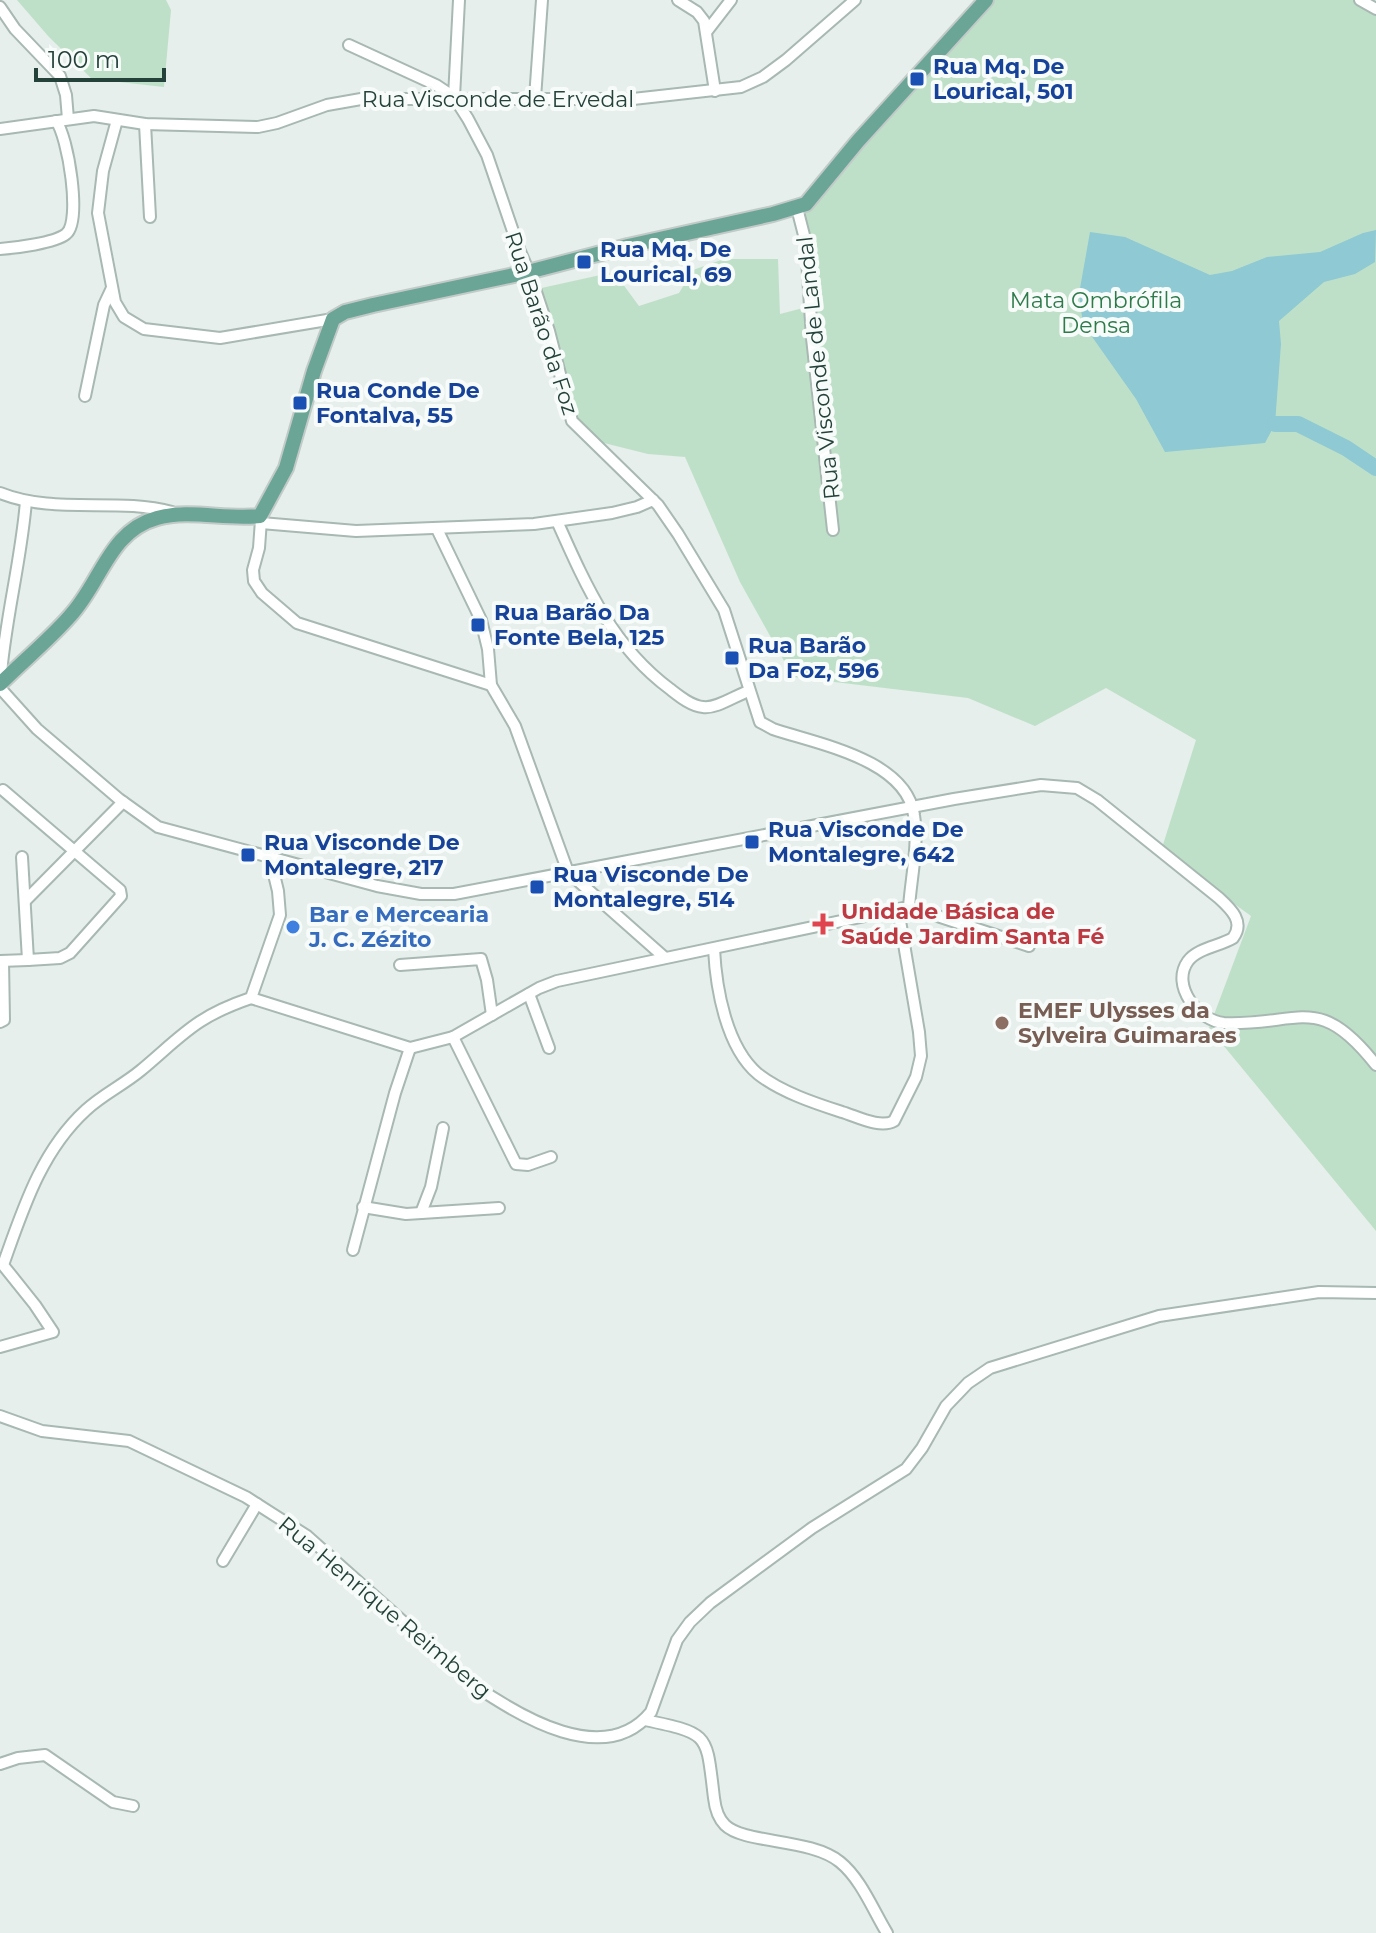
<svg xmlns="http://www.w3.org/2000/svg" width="1376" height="1933" font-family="Montserrat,sans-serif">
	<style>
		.green { fill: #bfe0c8 }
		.water { fill: #8ec9d4 }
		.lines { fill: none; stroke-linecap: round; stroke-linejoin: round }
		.river { stroke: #8ec9d4; stroke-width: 16 }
		.minor-casing { stroke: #a8b8b2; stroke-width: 14 }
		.major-casing { stroke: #c2cac8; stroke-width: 18 }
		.minor { stroke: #fff; stroke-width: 10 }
		.major { stroke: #6aa596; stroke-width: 14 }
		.transit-dot { fill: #1a4fb4; stroke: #f7fbf9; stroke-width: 3 }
		.health-dot { fill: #e0444e; stroke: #f7fbf9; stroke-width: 3 }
		.shop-dot { fill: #3f7fe0; stroke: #f7fbf9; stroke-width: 3 }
		.education-dot { fill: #8d6e63; stroke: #f7fbf9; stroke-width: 3 }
		.labels { text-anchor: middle; stroke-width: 8; stroke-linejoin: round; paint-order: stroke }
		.transit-label { font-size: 22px; font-weight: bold; fill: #164399; stroke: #f7fbf9; text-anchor: start }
		.street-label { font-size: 22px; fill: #24423a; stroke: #f7fbf9 }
		.park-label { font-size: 22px; fill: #2d7a4b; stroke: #f7fbf9 }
		.health-label { font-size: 22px; font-weight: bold; fill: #be3a42; stroke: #f7fbf9; text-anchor: start }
		.shop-label { font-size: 22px; font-weight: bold; fill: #366cbe; stroke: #f7fbf9; text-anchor: start }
		.education-label { font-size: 22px; font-weight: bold; fill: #785e54; stroke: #f7fbf9; text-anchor: start }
	</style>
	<rect width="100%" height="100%" fill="#e6efeb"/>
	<g class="green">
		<polygon points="17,0 166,0 171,10 164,87 92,79 49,37"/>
		<polygon points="988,0 1365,0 1376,6 1376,1231 1209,1028 1251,916 1161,851 1196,740 1106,688 1035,726 968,698 793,677 740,582 685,457 648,454 592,440 575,425 537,289 614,272 639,306 679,293 693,270 724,259 778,259 780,314 803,308 833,504 804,203"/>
	</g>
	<polygon class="water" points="1376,230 1375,262 1355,274 1324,282 1279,321 1281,344 1275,424 1265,443 1165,452 1136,399 1083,324 1079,294 1090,232 1125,237 1210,275 1232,271 1267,257 1320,252 1363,233"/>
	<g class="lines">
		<polyline class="river" points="1275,424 1298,424 1346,448 1376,468"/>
		<defs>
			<g id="minor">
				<polyline points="678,0 697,12 704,21 715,91"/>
				<polyline points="1360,0 1376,9"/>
				<polyline points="0,7 15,29 60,76 66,95 68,119"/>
				<polyline points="707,31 731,0"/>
				<path d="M349 45 436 85 454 97 468 119 487 155 519 249 531 277 549 331 572 421 658 505 678 534 724 610 760 722 773 729C817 744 906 759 914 815 919 844 911 878 909 907"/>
				<polyline points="454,97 459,0"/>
				<polyline points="535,98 542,0"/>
				<polyline points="117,120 103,171 98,213 115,302 124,317 144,329 220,338 333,319"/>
				<polyline points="145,124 150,217"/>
				<polyline points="0,129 94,116 145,124 258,127 277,123 327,105 361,99 633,99 741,87 763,77 786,60 855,0"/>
				<polyline points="797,208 806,243 812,338 833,530"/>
				<path d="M0 249C15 248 55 243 66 234 82 222 68 136 56 121"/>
				<polyline points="85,396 104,305 112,288"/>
				<path d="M0 493C55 515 116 497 172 512"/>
				<polyline points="261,520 259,548 253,570 254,581 262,593 297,623 491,685"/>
				<path d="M557 521C586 586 612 646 670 689 679 696 691 706 703 707 717 709 736 695 749 691"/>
				<polyline points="261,523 356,531 534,524 612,513 637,507 653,500"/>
				<polyline points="437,529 481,620 488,649 491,685 515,726 568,872 664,957"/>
				<path d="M0 685C4 623 21 563 26 501"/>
				<path d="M1 689 37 729 119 799 158 827 377 886 421 894H454L954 799 1041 785 1077 788 1097 800 1219 898C1231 909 1245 922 1233 938 1220 946 1198 948 1188 961 1170 986 1199 1021 1224 1023 1300 1026 1318 991 1376 1065"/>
				<polyline points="3,790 120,890 121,896 70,953 60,958 28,960 22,857"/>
				<polyline points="25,901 123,802"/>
				<path d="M714 949C716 988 726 1047 758 1074 781 1092 814 1103 842 1112 856 1116 880 1129 894 1121L916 1077 921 1056 919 1032 898 909"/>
				<polyline points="0,961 28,960"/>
				<polyline points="400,965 481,959 487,980 492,1015"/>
				<polyline points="529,994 549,1048"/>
				<polyline points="251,998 410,1048 453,1037 539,988 557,981 903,908 916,909 1029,946"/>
				<polyline points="0,1022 4,1020 3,961"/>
				<polyline points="453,1037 516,1164 528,1165 551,1157"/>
				<polyline points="363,1207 406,1214 499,1208"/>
				<polyline points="421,1213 431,1187 443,1128"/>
				<polyline points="353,1250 395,1093 410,1048"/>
				<path d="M0 1347 53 1332 35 1305 3 1265C23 1209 41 1151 86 1110 102 1095 123 1085 140 1071 183 1035 195 1017 251 998L280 915 278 891 270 858"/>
				<path d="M0 1416 42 1431 129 1441 246 1497 307 1536 474 1685C519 1716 605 1769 651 1712L677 1640 690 1622 710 1603 812 1528 906 1469 922 1448 946 1406 968 1383 990 1368 1159 1316 1319 1292 1376 1293"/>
				<polyline points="223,1561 257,1504"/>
				<path d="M645 1720C711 1734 706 1733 714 1798 715 1807 718 1818 725 1825 744 1844 811 1838 840 1862 861 1879 873 1910 887 1933"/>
				<polyline points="0,1764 18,1758 45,1755 113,1802 133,1806"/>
			</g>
			<path id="major" d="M0 684C23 661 49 640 70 616 101 583 109 531 157 518 190 509 226 520 260 516L286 468 314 371 333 319 345 312 373 305 528 272 628 246 773 214 806 204 858 141 986 0"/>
		</defs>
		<use href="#minor" class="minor-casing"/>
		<use href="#major" class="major-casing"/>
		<use href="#minor" class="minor"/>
		<use href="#major" class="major"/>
	</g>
	<g class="transit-dot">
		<rect x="909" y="71" width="16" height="16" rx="4"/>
		<rect x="576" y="254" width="16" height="16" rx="4"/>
		<rect x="292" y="395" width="16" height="16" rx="4"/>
		<rect x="470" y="617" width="16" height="16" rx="4"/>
		<rect x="724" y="650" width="16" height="16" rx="4"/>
		<rect x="744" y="834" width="16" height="16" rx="4"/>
		<rect x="240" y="847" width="16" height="16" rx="4"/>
		<rect x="529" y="879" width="16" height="16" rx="4"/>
	</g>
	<path class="health-dot" d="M819 912h8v8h8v8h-8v8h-8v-8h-8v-8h8z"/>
	<circle class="shop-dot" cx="293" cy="927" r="8"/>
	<circle class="education-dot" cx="1002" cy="1023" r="8"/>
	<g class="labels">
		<g class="transit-label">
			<text x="933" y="74">Rua Mq. De<tspan x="933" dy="25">Lourical, 501</tspan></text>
			<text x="600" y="257">Rua Mq. De<tspan x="600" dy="25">Lourical, 69</tspan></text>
			<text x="316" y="398">Rua Conde De<tspan x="316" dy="25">Fontalva, 55</tspan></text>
			<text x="494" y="620">Rua Barão Da<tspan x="494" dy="25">Fonte Bela, 125</tspan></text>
			<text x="748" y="653">Rua Barão<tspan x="748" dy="25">Da Foz, 596</tspan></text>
			<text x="768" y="837">Rua Visconde De<tspan x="768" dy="25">Montalegre, 642</tspan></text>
			<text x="264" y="850">Rua Visconde De<tspan x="264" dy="25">Montalegre, 217</tspan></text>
			<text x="553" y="882">Rua Visconde De<tspan x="553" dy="25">Montalegre, 514</tspan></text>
		</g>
		<g class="street-label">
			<text x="498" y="107">Rua Visconde de Ervedal</text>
			<text transform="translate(542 323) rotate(72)" y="8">Rua Barão da Foz</text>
			<text transform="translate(818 368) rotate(-96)" y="8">Rua Visconde de Landal</text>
			<text transform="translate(385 1607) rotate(40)" y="8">Rua Henrique Reimberg</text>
		</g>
		<g class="park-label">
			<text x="1096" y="308">Mata Ombrófila<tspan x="1096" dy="25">Densa</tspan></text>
		</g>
		<g class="health-label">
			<text x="841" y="919">Unidade Básica de<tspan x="841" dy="25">Saúde Jardim Santa Fé</tspan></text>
		</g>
		<g class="shop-label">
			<text x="309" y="922">Bar e Mercearia<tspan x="309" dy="25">J. C. Zézito</tspan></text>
		</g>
		<g class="education-label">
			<text x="1018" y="1018">EMEF Ulysses da<tspan x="1018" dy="25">Sylveira Guimaraes</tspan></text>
		</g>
	</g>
	<path d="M36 68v12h128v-12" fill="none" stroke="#24423a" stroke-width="4"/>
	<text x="48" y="68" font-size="24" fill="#24423a" stroke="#f7fbf9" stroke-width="6" paint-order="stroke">100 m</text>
</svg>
